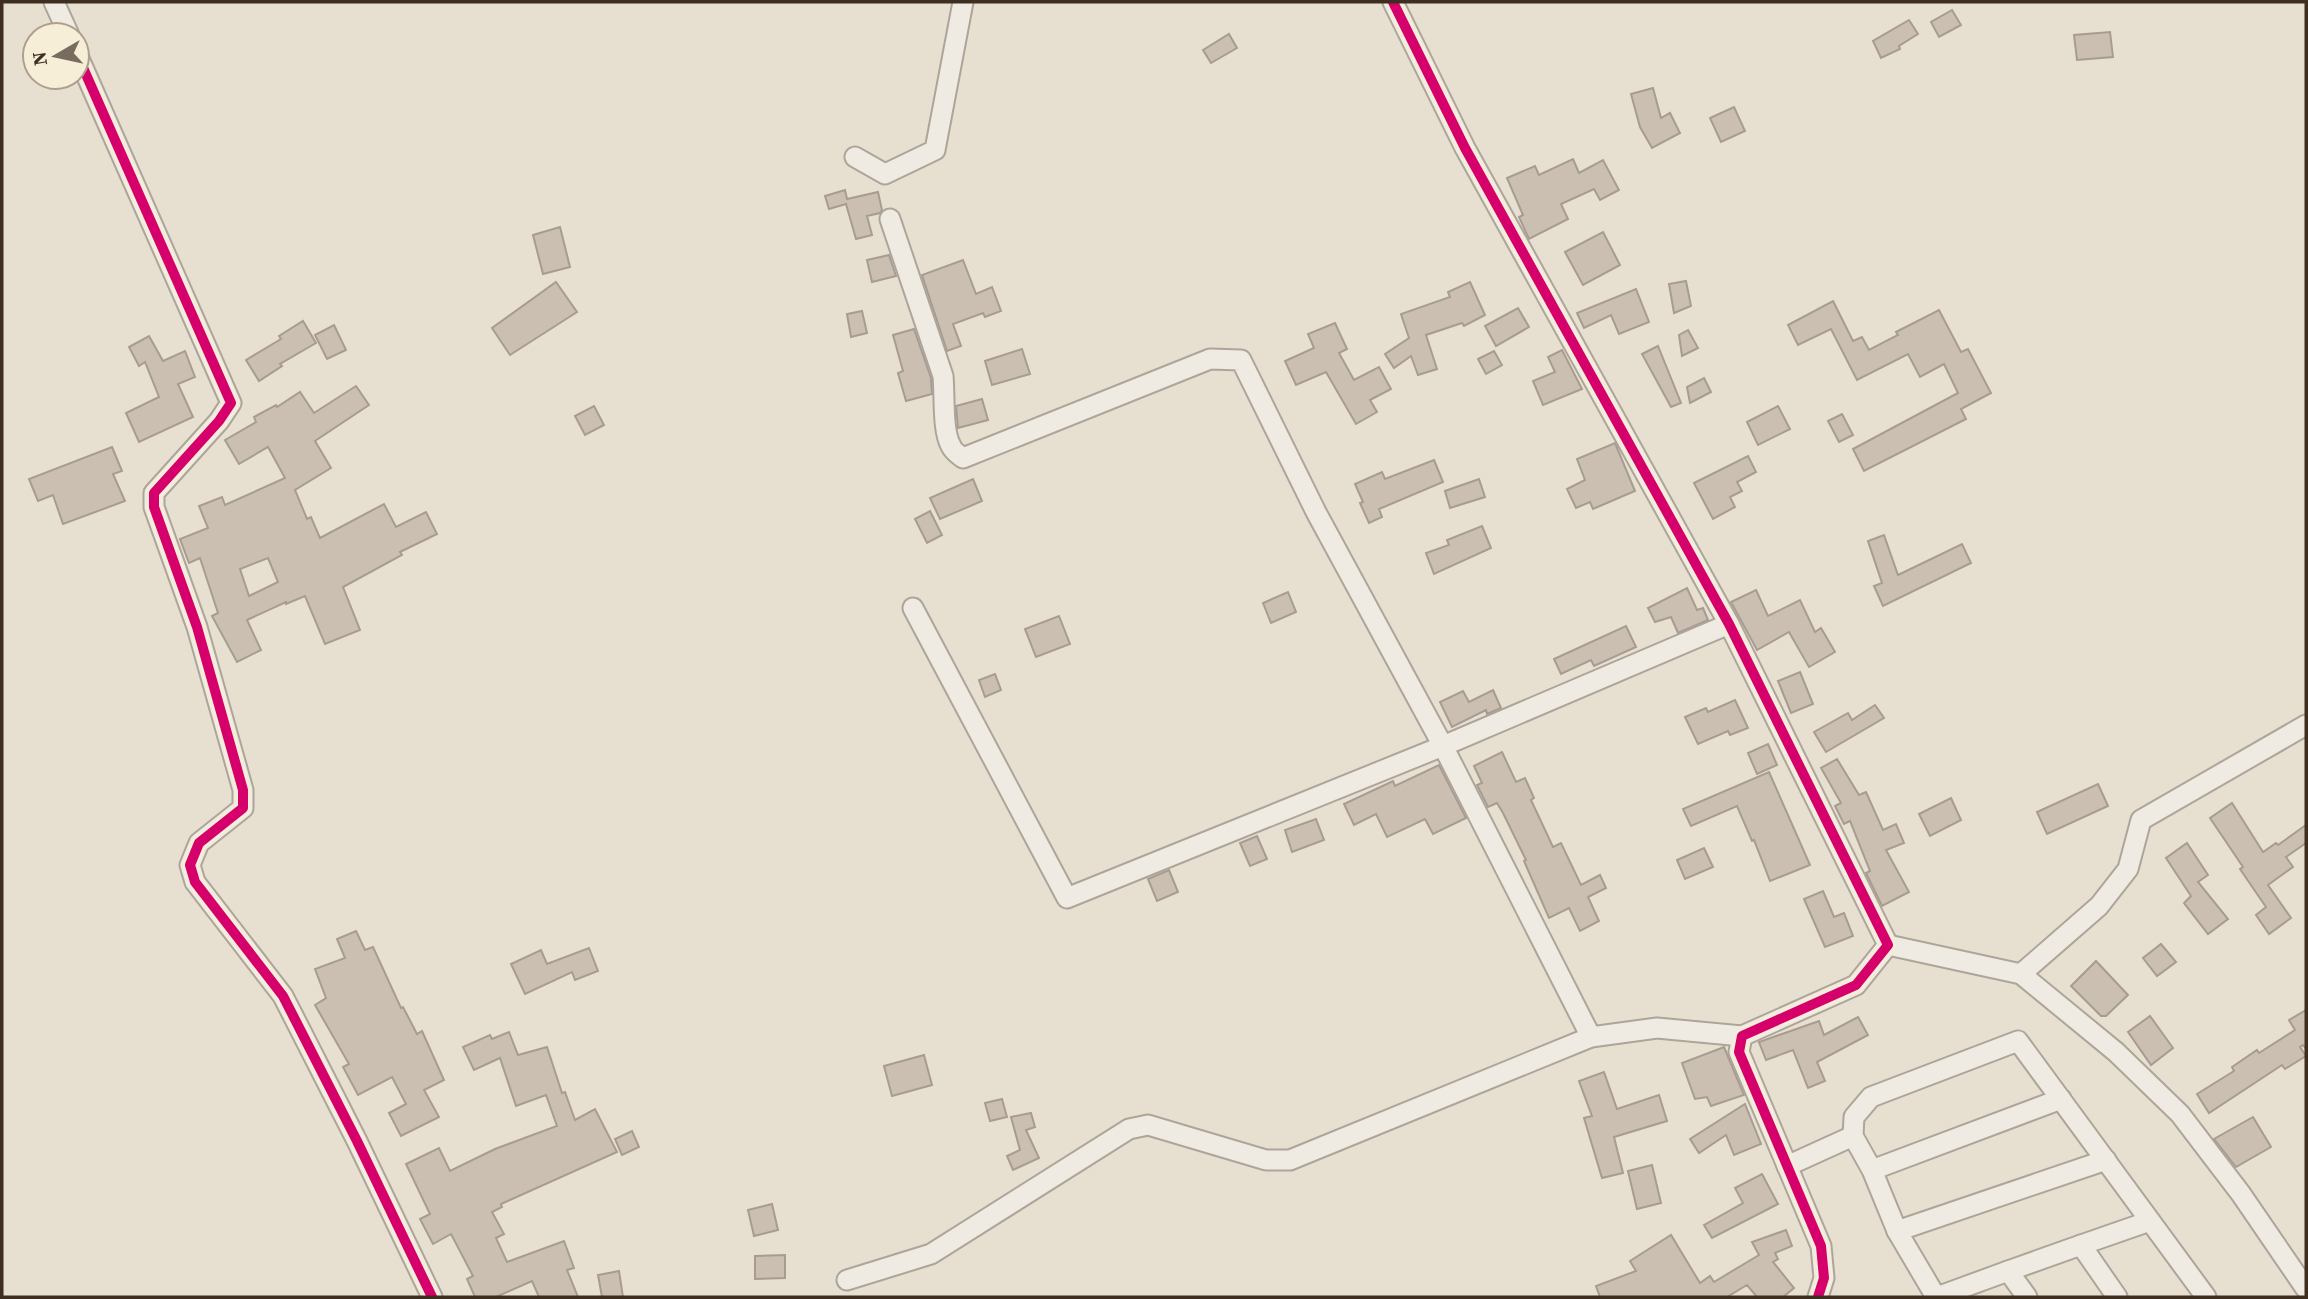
<svg xmlns="http://www.w3.org/2000/svg" width="2308" height="1299" font-family="'Source Serif 4',serif">
	<style>
		.building { fill: #cbbfb2; stroke: #a89c90; stroke-width: 2; fill-rule: evenodd }
		.lines { fill: none; stroke-linecap: round; stroke-linejoin: round }
		.minor-casing { stroke: #ada599; stroke-width: 23 }
		.minor { stroke: #efebe3; stroke-width: 19 }
		.cycleway-casing { stroke: #f7eed8; stroke-width: 15 }
		.cycleway { stroke: #d6006c; stroke-width: 10 }
	</style>
	<rect width="100%" height="100%" fill="#e7e0d1"/>
	<g class="building">
		<polygon points="1952,10 1961,25 1939,37 1931,22"/>
		<polygon points="1909,20 1918,34 1899,46 1900,49 1881,58 1873,41"/>
		<polygon points="2110,32 2113,57 2077,60 2074,35"/>
		<polygon points="1229,34 1237,48 1211,63 1203,50"/>
		<polygon points="1653,88 1661,118 1670,113 1680,133 1652,148 1640,127 1631,94"/>
		<polygon points="1734,107 1745,131 1721,142 1710,118"/>
		<polygon points="1573,159 1579,173 1603,160 1619,190 1600,200 1594,189 1561,204 1568,219 1529,239 1519,217 1523,215 1507,178 1535,166 1539,175"/>
		<polygon points="845,190 847,199 878,192 882,210 880,213 867,216 872,235 856,239 846,204 829,209 825,196"/>
		<polygon points="560,227 570,267 543,274 533,235"/>
		<polygon points="1603,232 1620,265 1583,285 1565,252"/>
		<polygon points="889,255 896,276 872,282 867,260"/>
		<polygon points="963,260 976,294 992,287 1001,311 985,317 983,313 953,324 961,346 947,351 922,275"/>
		<polygon points="1686,281 1691,306 1674,313 1669,284"/>
		<polygon points="556,282 577,312 510,355 492,328"/>
		<polygon points="1470,282 1485,315 1464,326 1462,323 1426,335 1437,369 1418,375 1411,356 1394,368 1385,354 1409,338 1401,314 1450,297 1448,292"/>
		<polygon points="1636,289 1649,322 1619,334 1611,315 1584,328 1577,313"/>
		<polygon points="1833,301 1853,341 1862,337 1869,350 1898,335 1896,332 1939,310 1961,352 1968,349 1991,393 1961,409 1966,419 1864,471 1853,449 1958,393 1944,364 1920,377 1908,354 1857,380 1831,329 1798,345 1788,325"/>
		<polygon points="1518,308 1529,327 1496,346 1485,326"/>
		<polygon points="862,311 867,333 851,337 847,314"/>
		<polygon points="303,321 316,343 280,364 282,366 259,381 246,360 281,339 279,336"/>
		<polygon points="1335,323 1347,349 1339,353 1354,380 1379,367 1391,389 1370,400 1377,412 1356,424 1326,372 1296,385 1285,361 1314,348 1308,334"/>
		<polygon points="334,325 346,350 327,359 315,335"/>
		<polygon points="914,329 931,378 932,394 906,401 898,373 903,371 893,335"/>
		<polygon points="1688,330 1698,348 1682,356 1679,335"/>
		<polygon points="149,336 163,361 185,351 195,377 178,384 193,417 139,442 126,413 159,397 145,362 139,366 129,347"/>
		<polygon points="1658,346 1681,403 1671,407 1642,354"/>
		<polygon points="1022,349 1030,374 992,385 985,361"/>
		<polygon points="1562,350 1582,389 1543,405 1533,381 1555,372 1548,357"/>
		<polygon points="1494,351 1502,365 1486,374 1478,359"/>
		<polygon points="1704,378 1711,392 1690,403 1687,387"/>
		<path d="M356 386 369 405 315 441 331 468 295 490 307 519 311 517 320 538 384 504 396 527 426 512 437 534 400 552 402 555 343 587 360 630 325 644 305 596 286 604V602L247 620 261 650 237 662 212 616 218 613 200 558 189 563 180 539 208 528 199 506 222 497 225 505 285 478 268 447 239 464 225 440 256 422 254 417 276 405 277 407 300 392 314 413ZM268 558 278 582 249 596 240 569Z"/>
		<polygon points="982,399 988,420 958,428 956,406"/>
		<polygon points="594,406 604,425 585,435 575,416"/>
		<polygon points="1778,406 1790,429 1758,445 1747,422"/>
		<polygon points="1842,414 1853,435 1839,442 1828,421"/>
		<polygon points="1615,443 1635,491 1593,509 1590,502 1576,508 1567,489 1585,480 1577,459"/>
		<polygon points="112,447 122,471 113,474 125,501 63,524 53,495 38,501 29,479"/>
		<polygon points="1748,456 1756,472 1737,482 1742,491 1730,497 1735,507 1713,519 1694,483"/>
		<polygon points="1434,460 1443,482 1379,509 1382,517 1369,523 1360,503 1363,502 1355,484 1382,472 1385,479"/>
		<polygon points="973,479 982,501 940,519 930,498"/>
		<polygon points="1479,479 1485,497 1450,508 1445,491"/>
		<polygon points="930,511 942,535 927,543 915,519"/>
		<polygon points="1482,526 1491,548 1434,574 1426,553 1449,545 1447,540"/>
		<polygon points="1884,535 1898,575 1962,544 1971,563 1883,606 1874,586 1882,583 1868,541"/>
		<polygon points="1687,588 1697,610 1703,608 1708,620 1678,633 1671,617 1655,622 1648,608"/>
		<polygon points="1756,590 1768,616 1800,600 1815,632 1821,628 1835,652 1809,667 1789,632 1757,650 1731,602"/>
		<polygon points="1288,592 1296,612 1271,623 1263,603"/>
		<polygon points="1059,616 1070,644 1036,657 1025,629"/>
		<polygon points="1626,626 1636,647 1594,666 1591,660 1561,674 1554,659"/>
		<polygon points="1800,672 1813,704 1791,713 1778,681"/>
		<polygon points="995,674 1001,690 985,697 979,680"/>
		<polygon points="1493,690 1501,708 1487,714 1486,710 1452,727 1440,702 1463,691 1469,702"/>
		<polygon points="1735,700 1748,728 1730,735 1728,731 1698,744 1685,717 1706,708 1708,712"/>
		<polygon points="1875,705 1884,718 1826,752 1814,732 1848,713 1852,720"/>
		<polygon points="1768,744 1777,765 1757,774 1748,753"/>
		<polygon points="1502,752 1516,782 1525,778 1534,798 1531,800 1553,847 1561,843 1581,885 1600,875 1606,888 1588,897 1599,921 1580,931 1569,908 1549,918 1524,861 1526,860 1503,813 1497,803 1488,807 1477,785 1482,783 1474,766"/>
		<polygon points="1837,759 1859,795 1866,792 1883,830 1896,824 1904,843 1886,850 1909,892 1882,906 1866,873 1870,871 1850,821 1844,824 1835,806 1841,803 1821,768"/>
		<polygon points="1439,765 1466,818 1433,834 1425,819 1387,837 1376,814 1354,825 1344,804 1393,781 1395,786"/>
		<polygon points="1769,772 1810,865 1770,881 1754,840 1752,841 1737,806 1691,826 1683,809"/>
		<polygon points="2098,784 2108,806 2047,834 2037,812"/>
		<polygon points="1951,798 1961,820 1930,836 1919,814"/>
		<polygon points="2232,803 2263,852 2276,843 2278,845 2306,825 2306,843 2286,857 2293,867 2268,885 2291,918 2269,934 2256,915 2266,907 2240,869 2243,867 2210,818"/>
		<polygon points="1316,819 1324,840 1292,852 1285,830"/>
		<polygon points="1257,836 1267,859 1250,866 1240,843"/>
		<polygon points="2187,843 2208,875 2198,882 2228,919 2208,934 2184,903 2191,896 2166,858"/>
		<polygon points="1704,848 1713,867 1685,879 1677,860"/>
		<polygon points="1169,870 1178,892 1157,901 1148,879"/>
		<polygon points="1823,891 1834,917 1844,913 1853,936 1825,947 1804,899"/>
		<polygon points="356,931 365,950 373,947 401,1008 403,1007 417,1034 422,1031 444,1080 424,1090 439,1117 401,1136 389,1113 406,1104 392,1077 358,1095 343,1067 349,1064 315,1005 326,998 315,969 345,958 337,939"/>
		<polygon points="2161,944 2176,962 2157,976 2143,958"/>
		<polygon points="589,948 598,971 575,980 572,972 525,994 511,964 541,950 547,964"/>
		<polygon points="2096,961 2128,995 2106,1016 2101,1016 2071,986"/>
		<polygon points="2306,1010 2306,1049 2303,1045 2300,1047 2306,1056 2285,1069 2282,1065 2209,1113 2197,1094 2234,1071 2232,1067 2257,1050 2259,1053 2295,1030 2289,1020"/>
		<polygon points="2150,1016 2173,1048 2151,1065 2128,1032"/>
		<polygon points="1858,1017 1868,1035 1817,1062 1825,1081 1808,1088 1793,1050 1766,1060 1759,1042 1819,1021 1824,1035"/>
		<polygon points="509,1032 518,1055 547,1047 562,1093 565,1092 575,1120 595,1109 617,1152 501,1204 502,1207 492,1212 504,1234 496,1238 507,1262 564,1241 574,1268 567,1270 578,1297 539,1297 532,1281 496,1297 475,1297 467,1279 473,1276 451,1234 433,1244 420,1219 430,1214 406,1164 439,1148 450,1171 495,1149 557,1126 546,1095 516,1106 500,1058 474,1070 463,1047 490,1035 492,1039"/>
		<polygon points="1724,1047 1744,1095 1711,1106 1707,1097 1695,1099 1682,1063"/>
		<polygon points="924,1055 932,1085 892,1096 884,1066"/>
		<polygon points="1604,1072 1617,1109 1659,1095 1667,1121 1614,1137 1623,1173 1602,1178 1584,1118 1592,1116 1579,1081"/>
		<polygon points="1002,1099 1007,1117 990,1121 985,1103"/>
		<polygon points="1745,1104 1761,1144 1734,1155 1726,1135 1699,1153 1690,1139"/>
		<polygon points="1031,1113 1035,1127 1026,1130 1039,1158 1013,1170 1007,1156 1020,1150 1011,1117"/>
		<polygon points="2253,1117 2271,1147 2236,1167 2214,1139"/>
		<polygon points="632,1131 639,1147 622,1155 615,1139"/>
		<polygon points="1652,1165 1661,1203 1637,1209 1628,1171"/>
		<polygon points="1762,1174 1778,1204 1712,1238 1704,1225 1743,1203 1735,1188"/>
		<polygon points="772,1204 778,1230 754,1236 748,1210"/>
		<polygon points="1786,1230 1792,1246 1775,1253 1778,1259 1773,1262 1794,1288 1783,1297 1757,1297 1747,1285 1727,1297 1600,1297 1596,1286 1636,1271 1630,1261 1671,1235 1700,1283 1710,1276 1714,1282 1759,1255 1752,1242"/>
		<polygon points="785,1255 785,1278 755,1279 755,1256"/>
		<polygon points="619,1271 623,1297 602,1297 598,1275"/>
	</g>
	<g class="lines">
		<defs>
			<g id="minor">
				<polyline points="54,2 69,35"/>
				<polyline points="1393,2 1465,148 1729,624 1888,945 1856,985 1742,1036 1739,1052 1821,1246 1824,1278 1818,1297"/>
				<polyline points="77,54 231,403 219,421 154,493 154,507 197,627 243,790 243,808 199,843 190,865 195,882 283,996 357,1141 432,1297"/>
				<polyline points="855,157 885,174 935,150 963,2"/>
				<path d="M890 219 943 376C945 396 942 430 951 446 953 451 959 455 963 458L1210 359 1241 360 1316 512 1443 746 1591 1037"/>
				<polyline points="913,608 1067,898 1443,746 1729,624"/>
				<polyline points="1888,945 2021,974 2116,1052 2180,1114 2241,1194 2306,1289"/>
				<polyline points="2021,974 2099,906 2128,869 2141,820 2306,725"/>
				<polyline points="1787,1166 1853,1136"/>
				<polyline points="1872,1170 2061,1099"/>
				<polyline points="1897,1231 2106,1160"/>
				<polyline points="2081,1245 2150,1221"/>
				<polyline points="2008,1271 2081,1245 2117,1297"/>
				<polyline points="847,1280 931,1254 1129,1129 1148,1125 1266,1160 1290,1160 1591,1037 1657,1028 1742,1036"/>
				<polyline points="1936,1297 1897,1231 1872,1170 1853,1136 1854,1117 1871,1097 2018,1041 2206,1297"/>
				<polyline points="1937,1297 2008,1271 2027,1297"/>
			</g>
		</defs>
		<use href="#minor" class="minor-casing"/>
		<use href="#minor" class="minor"/>
		<defs>
			<g id="cycleway">
				<polyline points="1393,2 1465,148 1729,624 1888,945 1856,985 1742,1036 1739,1052 1821,1246 1824,1278 1818,1297"/>
				<polyline points="77,54 231,403 219,421 154,493 154,507 197,627 243,790 243,808 199,843 190,865 195,882 283,996 357,1141 432,1297"/>
			</g>
		</defs>
		<use href="#cycleway" class="cycleway-casing"/>
		<use href="#cycleway" class="cycleway"/>
	</g>
	<rect width="2308" height="1299" fill="none" stroke="#3d2e20" stroke-width="7"/>
	<g transform="translate(56 56) rotate(261)"><circle r="33" fill="#f7eed8" stroke="#ada18e" stroke-width="2"/>
	<path d="M0-5L12 26L0 18L-12 26Z" fill="#786c5e"/>
	<text y="-10" font-size="19" font-weight="bold" text-anchor="middle" fill="#3d2e20">N</text>
	</g>
</svg>
